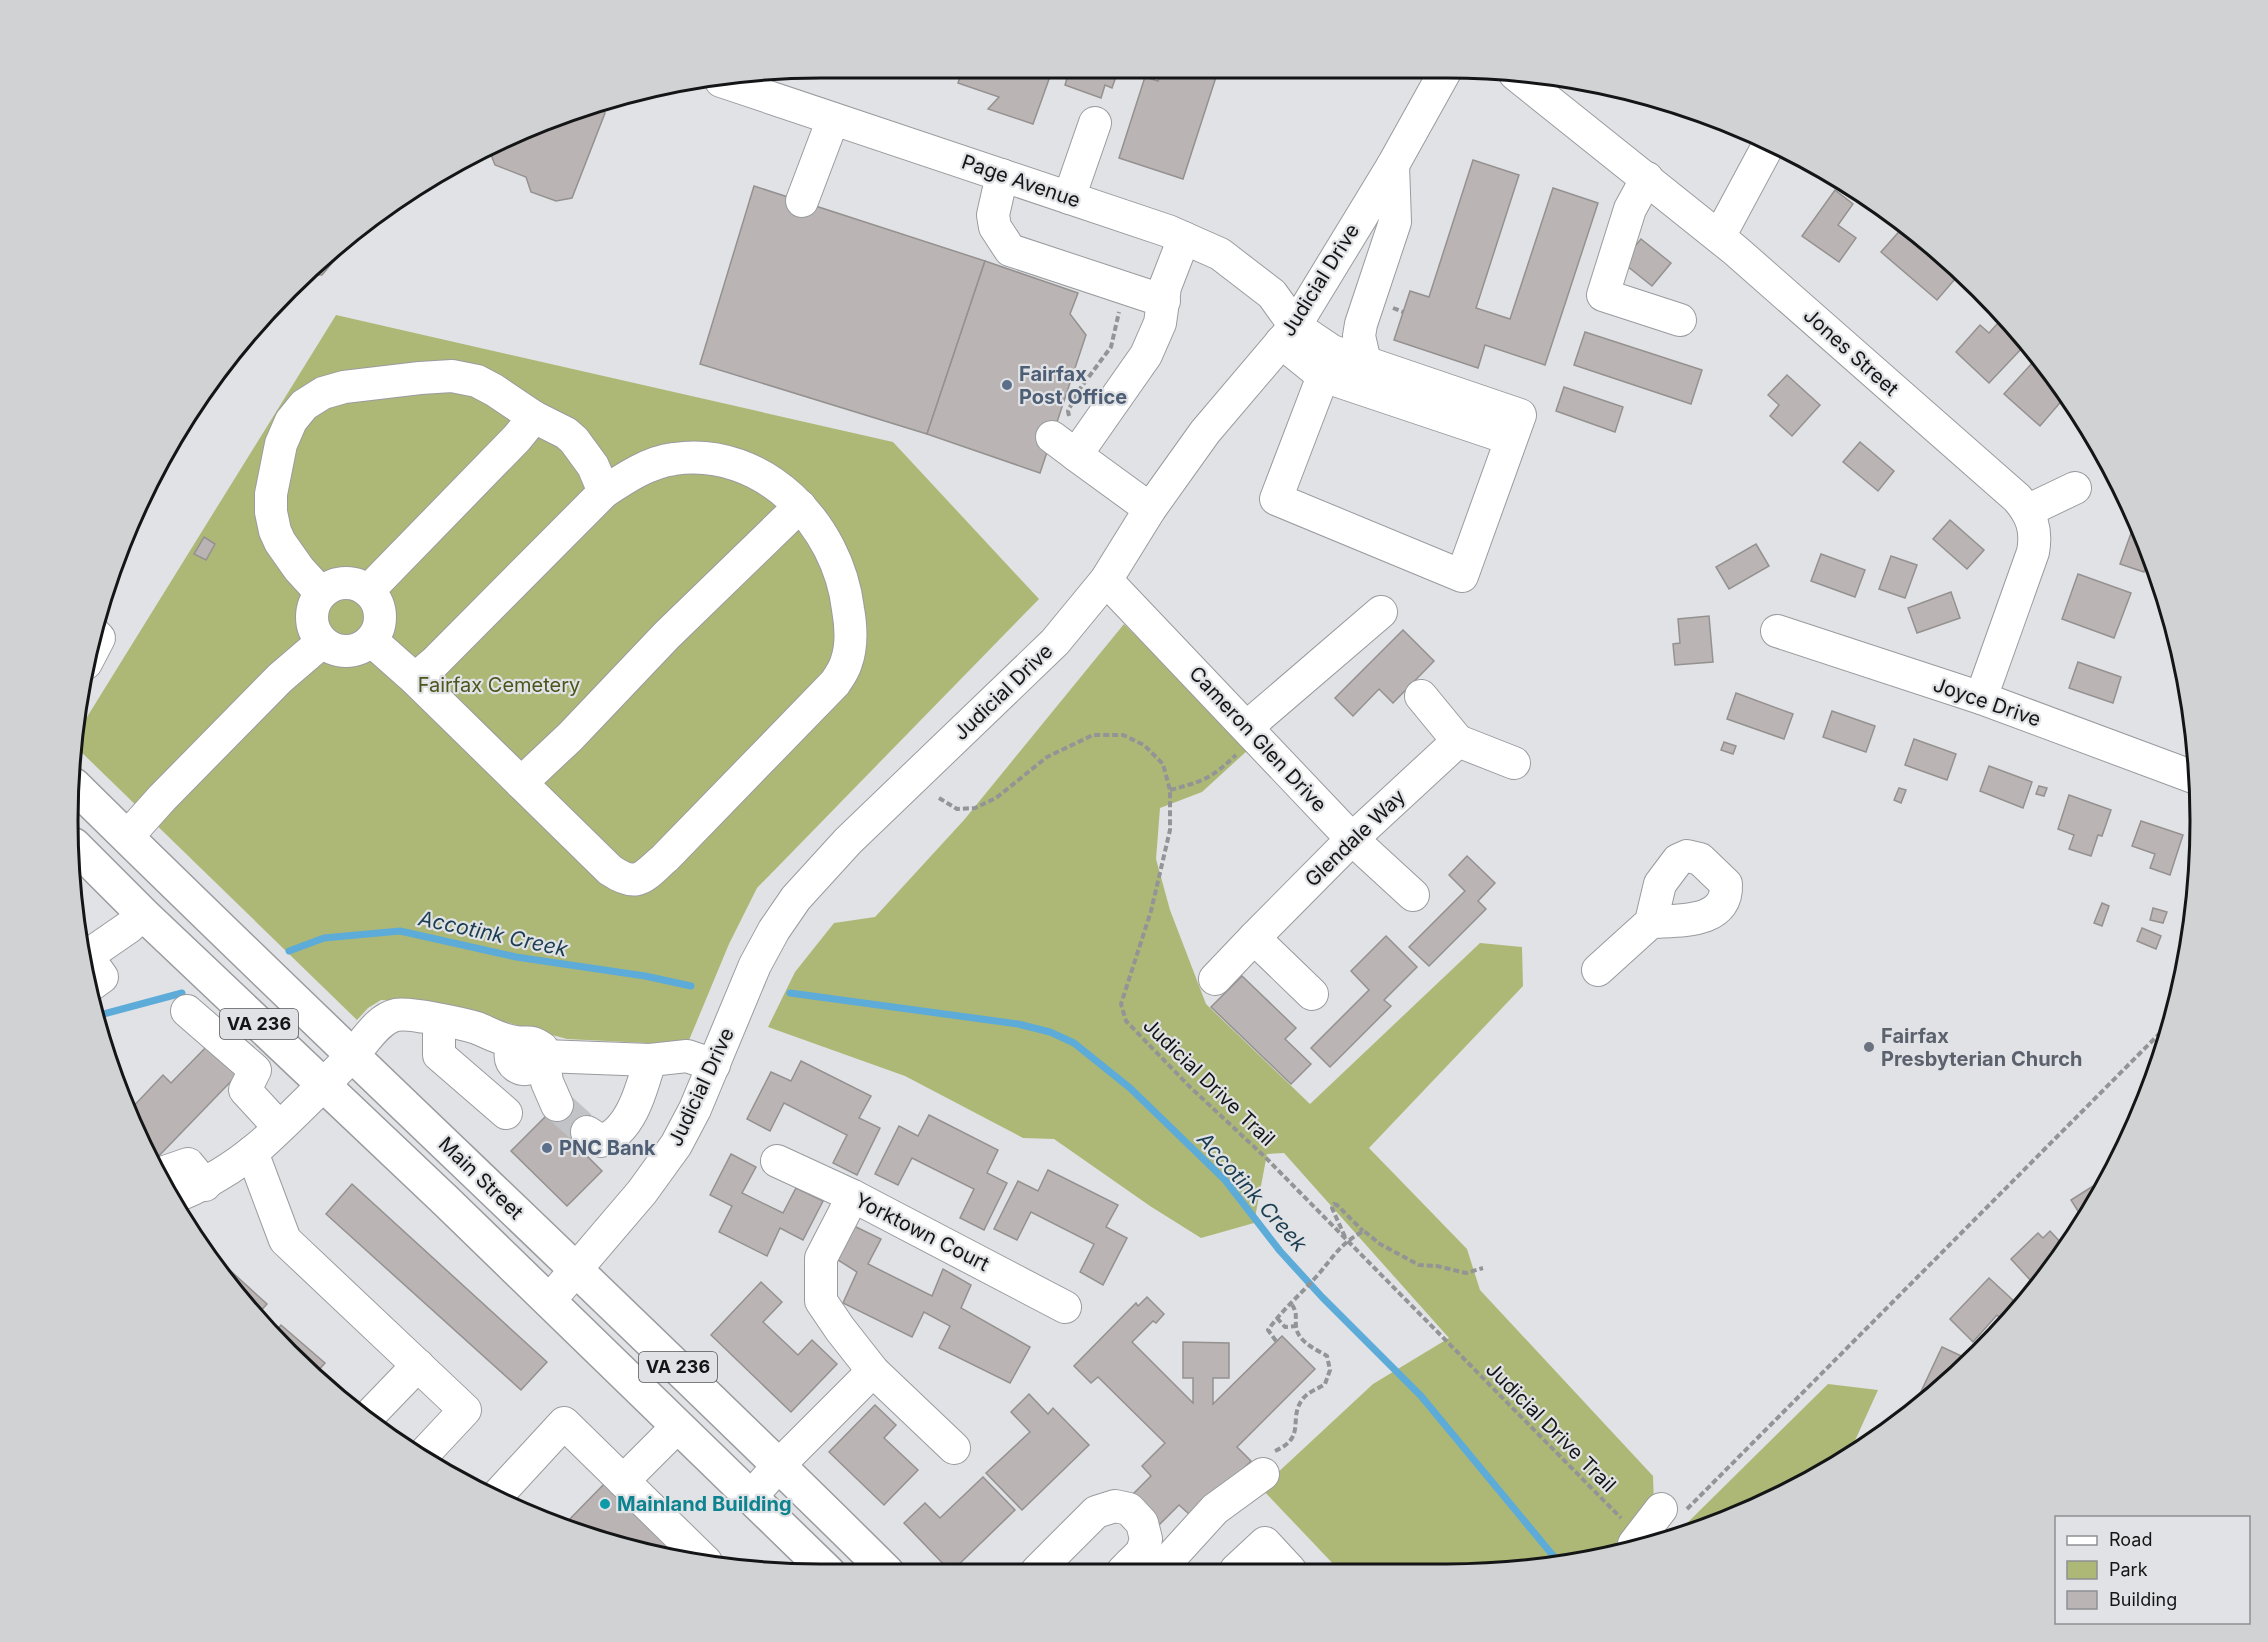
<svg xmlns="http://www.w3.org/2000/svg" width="2268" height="1642" font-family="Inter,sans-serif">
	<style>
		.green { fill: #adb877 }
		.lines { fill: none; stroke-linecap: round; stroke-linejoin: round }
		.stream { stroke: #5cabd8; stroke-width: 7 }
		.building { fill: #bab5b4; stroke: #959190; stroke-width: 1.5 }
		.minor-tunnel { stroke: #c1c3c6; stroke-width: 32; stroke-dasharray: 32 16; stroke-linecap: butt }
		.minor-casing { stroke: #999b9f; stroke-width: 34 }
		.major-casing { stroke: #999b9f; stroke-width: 36 }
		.path { stroke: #939496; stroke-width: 4; stroke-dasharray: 6 3; stroke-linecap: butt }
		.minor { stroke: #fff; stroke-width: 32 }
		.major { stroke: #fff; stroke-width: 33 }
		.service-dot { fill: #5c6f8a; stroke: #e0e2e5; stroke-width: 2 }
		.worship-dot { fill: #6b7280; stroke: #e0e2e5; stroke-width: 2 }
		.culture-dot { fill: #0f9aa8; stroke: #e0e2e5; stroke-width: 2 }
		.labels { text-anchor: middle; stroke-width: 4.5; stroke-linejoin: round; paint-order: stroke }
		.shield { fill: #e0e2e5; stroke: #515254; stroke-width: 1.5 }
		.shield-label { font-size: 18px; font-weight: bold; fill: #141516 }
		.street-label { font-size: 20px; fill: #141516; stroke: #e0e2e5 }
		.service-label { font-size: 20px; font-weight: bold; fill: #4e5e75; stroke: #e0e2e5; text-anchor: start }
		.park-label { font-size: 20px; fill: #4d551d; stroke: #e0e2e5 }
		.worship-label { font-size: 20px; font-weight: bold; fill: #5b616d; stroke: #e0e2e5; text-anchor: start }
		.culture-label { font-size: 20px; font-weight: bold; fill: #0d838f; stroke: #e0e2e5; text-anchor: start }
		.water-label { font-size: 21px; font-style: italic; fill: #1a3d50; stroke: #e0e2e5 }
		.rim { fill: none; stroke: #141516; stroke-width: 3 }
	</style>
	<rect width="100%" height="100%" fill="#e0e2e5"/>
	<g class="green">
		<polygon points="336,315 893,442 1039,599 757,888 729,944 687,1045 567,1039 430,1001 381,1000 368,1008 357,1020 74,745 74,738"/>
		<polygon points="1124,624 1249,749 1202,792 1160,808 1156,859 1170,910 1206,1004 1310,1104 1480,943 1522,947 1523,986 1369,1148 1467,1249 1480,1290 1653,1476 1654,1506 1608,1551 1546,1568 1338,1569 1261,1488 1373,1384 1449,1338 1284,1153 1267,1154 1254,1223 1201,1238 1150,1206 1054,1139 1023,1138 905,1076 768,1027 795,972 834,923 875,917 964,820"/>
		<polygon points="1828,1384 1878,1390 1848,1456 1824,1473 1736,1517 1677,1533"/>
	</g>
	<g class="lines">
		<g class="stream">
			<polyline points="289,951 324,938 400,931 516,957 645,976 691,986"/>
			<polyline points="790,993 1018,1024 1050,1032 1074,1043 1130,1088 1225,1180 1280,1251 1322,1297 1421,1396 1560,1564"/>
			<polyline points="100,1015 182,993"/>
		</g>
	</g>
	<g class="building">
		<polygon points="963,68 1053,68 1033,124 988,109 999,97 958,83"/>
		<polygon points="1070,68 1119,68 1112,88 1105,85 1101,98 1065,85"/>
		<polygon points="1162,68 1186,68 1216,77 1183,179 1119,158 1145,77 1158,81"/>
		<polygon points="599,103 605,113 572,198 556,201 531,192 526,177 495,165 490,152 493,143"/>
		<polygon points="1473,160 1519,175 1476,308 1510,319 1553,188 1598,203 1545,365 1485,345 1478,368 1394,340 1410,291 1429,297"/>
		<polygon points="754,186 985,261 927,434 700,364"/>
		<polygon points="1835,190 1853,204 1838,225 1856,238 1839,262 1802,236"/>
		<polygon points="1904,226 1944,254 1961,272 1937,300 1881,252"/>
		<polygon points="354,237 322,275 310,275"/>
		<polygon points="1641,239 1671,263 1652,286 1622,262"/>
		<polygon points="985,261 1078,293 1070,314 1086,335 1040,473 927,434"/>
		<polygon points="1998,323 2023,347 1989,383 1956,352 1980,325 1989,333"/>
		<polygon points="1585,332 1702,370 1691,404 1574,365"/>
		<polygon points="2034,361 2042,368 2044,366 2065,397 2040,426 2004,394"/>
		<polygon points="1787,375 1820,405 1792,436 1770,416 1779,405 1768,395"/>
		<polygon points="1564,387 1623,407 1615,432 1556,411"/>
		<polygon points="1860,442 1894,471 1878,491 1843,462"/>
		<polygon points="1950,520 1984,550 1967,569 1933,539"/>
		<polygon points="2135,522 2150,555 2144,572 2120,564"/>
		<polygon points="204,537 215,544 206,560 194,554"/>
		<polygon points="1756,544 1769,566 1729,589 1716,567"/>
		<polygon points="1821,554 1865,570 1855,597 1811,581"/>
		<polygon points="1891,556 1917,565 1905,598 1879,589"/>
		<polygon points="2078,574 2131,593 2114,638 2062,619"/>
		<polygon points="1951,592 1960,618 1917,633 1908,608"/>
		<polygon points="1709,616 1713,662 1675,665 1673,644 1680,643 1678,619"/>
		<polygon points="1403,630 1434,661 1393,703 1379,689 1353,716 1335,698"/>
		<polygon points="2078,662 2121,677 2113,703 2069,688"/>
		<polygon points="1736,693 1793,714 1784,739 1727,719"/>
		<polygon points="1832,711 1875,726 1866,752 1823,737"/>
		<polygon points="1914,739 1956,754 1947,780 1905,765"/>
		<polygon points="1724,742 1736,746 1733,754 1721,750"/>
		<polygon points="1989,766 2032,782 2023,808 1980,791"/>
		<polygon points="2039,786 2047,788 2044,796 2036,794"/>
		<polygon points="1899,788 1906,790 1901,803 1894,800"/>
		<polygon points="2069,795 2111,810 2102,836 2098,835 2091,856 2069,849 2074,835 2058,829"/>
		<polygon points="2141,821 2183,835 2170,875 2150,868 2155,854 2132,846"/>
		<polygon points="1467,856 1495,883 1478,901 1486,909 1429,966 1409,947 1465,891 1449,875"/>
		<polygon points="2102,903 2109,906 2102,926 2094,923"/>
		<polygon points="2153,908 2167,912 2163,923 2150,920"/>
		<polygon points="2142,928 2161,936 2156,949 2137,941"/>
		<polygon points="1386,936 1417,967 1384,1000 1391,1006 1330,1067 1311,1048 1369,990 1351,971"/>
		<polygon points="1242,976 1296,1028 1285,1039 1311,1064 1291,1084 1211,1007"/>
		<polygon points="209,1044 239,1073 153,1162 127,1113 163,1075 171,1083"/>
		<polygon points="801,1061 871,1096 859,1118 880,1128 857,1175 833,1163 847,1135 784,1103 770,1131 747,1119 771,1072 791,1081"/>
		<polygon points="567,1095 596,1123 575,1144 602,1171 567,1206 511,1151"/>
		<polygon points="929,1115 998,1150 987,1173 1007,1183 984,1230 960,1218 974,1189 912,1158 898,1185 875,1174 899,1126 918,1136"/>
		<polygon points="731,1154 756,1167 742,1193 783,1213 796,1188 823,1201 803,1240 780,1228 767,1256 719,1232 732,1206 710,1195"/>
		<polygon points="1048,1170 1118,1205 1106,1227 1127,1238 1103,1285 1080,1272 1094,1244 1031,1212 1017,1240 994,1229 1018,1181 1038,1191"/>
		<polygon points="2109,1176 2083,1219 2071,1200"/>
		<polygon points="352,1184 547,1362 521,1390 326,1214"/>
		<polygon points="854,1226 881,1239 868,1264 932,1296 943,1269 971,1285 961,1308 1030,1347 1010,1383 939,1348 950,1326 924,1312 912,1337 843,1303 857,1272 838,1260"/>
		<polygon points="2050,1231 2065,1247 2055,1264 2053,1262 2032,1282 2011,1259 2038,1233 2043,1238"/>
		<polygon points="211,1253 267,1304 254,1318 207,1256"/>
		<polygon points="1989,1278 2015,1302 2001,1319 1997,1315 1973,1342 1950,1319"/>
		<polygon points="761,1282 782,1302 763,1322 798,1355 812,1340 837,1364 791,1412 711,1335"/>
		<polygon points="1147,1297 1164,1314 1156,1323 1153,1321 1132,1342 1193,1403 1193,1378 1183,1378 1183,1342 1229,1343 1229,1378 1213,1378 1213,1404 1282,1336 1315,1369 1237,1447 1251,1461 1210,1502 1205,1498 1189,1514 1179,1505 1158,1526 1129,1498 1151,1476 1142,1466 1165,1443 1098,1377 1091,1383 1074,1366 1136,1303 1138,1306"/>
		<polygon points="281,1325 325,1363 315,1374 272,1335"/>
		<polygon points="1942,1347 1970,1360 1944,1388 1927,1400 1919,1396"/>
		<polygon points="1029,1394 1048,1414 1053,1408 1089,1445 1022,1510 986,1473 1030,1432 1011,1412"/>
		<polygon points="875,1405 896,1425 884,1438 918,1470 884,1505 829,1452"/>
		<polygon points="983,1477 1015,1510 951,1572 904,1523 925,1503 940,1518"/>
		<polygon points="605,1483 683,1558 626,1549 564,1525"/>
	</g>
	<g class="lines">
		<polyline class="minor-tunnel" points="557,1105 587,1132"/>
		<defs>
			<g id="minor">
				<path d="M1515 74 1735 250 2017 498C2032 515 2037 530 2033 552L1981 698"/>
				<polyline points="721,81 1168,231 1220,254 1272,294 1295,326 1332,351 1520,415 1462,576 1276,499 1323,376"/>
				<polyline points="1002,175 993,215 995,227 1010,250 1164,301"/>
				<polyline points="1647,178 1630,209 1603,295 1680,320"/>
				<polyline points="1069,198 1095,123"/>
				<polyline points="802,201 833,119"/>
				<polyline points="1719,237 1770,142"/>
				<polyline points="1281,342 1323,376 1511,439"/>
				<polyline points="1365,362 1359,336 1361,324 1395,222 1393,165"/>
				<polyline points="1052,437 1076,455"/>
				<polyline points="1150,509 1076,455 1146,355 1160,323 1165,287 1184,238"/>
				<polyline points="2029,510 2075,488"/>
				<polyline points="1106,580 1352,839 1413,895"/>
				<circle cx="346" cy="617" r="34"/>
				<polyline points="368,591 517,438 534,417"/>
				<path d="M321 593 299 569 280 542 275 531 271 512V494L281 444 291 421 304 405 323 393 344 387 420 378 452 376 477 381 494 390 534 417 566 433 574 440 593 466 604 492C625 478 649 462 674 459 764 446 838 525 848 609 851 626 852 647 846 663 844 670 839 677 835 683L665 858C643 877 638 889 610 870L415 679 371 640"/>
				<polyline points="1777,631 1981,698 2196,778"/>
				<polyline points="86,663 99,638 92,631"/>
				<polyline points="415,679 435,662 604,492"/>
				<polyline points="1421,696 1458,741"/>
				<polyline points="1247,727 1381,612"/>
				<polyline points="521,783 570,737 667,635 800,506"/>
				<polyline points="127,837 162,798 280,678 322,642"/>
				<path d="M1598 970 1651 922 1660 884 1678 860 1687 856 1700 859 1726 884C1728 924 1680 920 1651 922"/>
				<polyline points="1215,979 1254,938"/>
				<polyline points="91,985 102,977 87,956 129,927 143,914"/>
				<polyline points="1312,994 1254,938 1352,839 1458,741 1514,763"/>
				<polyline points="187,1011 255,1070 245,1090 279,1127"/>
				<polyline points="439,1020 439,1055 506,1113"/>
				<path d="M517 1043C498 1059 525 1085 544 1056"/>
				<polyline points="544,1056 650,1060 687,1056 714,1065"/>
				<path d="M587 1132 601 1141C631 1132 642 1088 650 1060"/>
				<polyline points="252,1152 285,1240 465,1410 422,1456"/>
				<polyline points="777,1161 853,1196 1065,1307"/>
				<polyline points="159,1174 188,1164 205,1185"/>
				<polyline points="853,1196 821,1258 821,1301 840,1329 873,1371 954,1448"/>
				<path d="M172 1198C206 1185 234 1168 262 1144 292 1117 321 1087 350 1058 363 1045 377 1019 396 1015 409 1012 464 1024 477 1028 489 1033 503 1041 516 1042 529 1044 528 1039 542 1048L547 1082 557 1105"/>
				<polyline points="549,1301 642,1192 676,1145 695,1109 755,965 774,930 796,898 848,841 1055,642 1106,580 1150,509 1205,432 1295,326 1393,165 1447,68"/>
				<polyline points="365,1420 418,1365"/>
				<polyline points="623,1481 677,1427"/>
				<polyline points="751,1497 779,1465 873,1371"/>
				<polyline points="494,1499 564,1423 706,1562"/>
				<polyline points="1634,1544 1661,1509"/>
				<polyline points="1130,1564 1164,1565 1215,1509 1263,1474"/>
				<polyline points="1236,1570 1265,1543 1290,1570"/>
				<polyline points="1037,1571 1096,1512 1115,1506 1129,1509 1142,1523 1146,1539 1142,1552 1123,1571"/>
			</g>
			<g id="major">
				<path d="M74 785C342 1050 619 1306 887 1572"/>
				<polyline points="74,845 143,914 446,1201 829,1573"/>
			</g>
		</defs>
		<use href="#minor" class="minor-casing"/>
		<use href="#major" class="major-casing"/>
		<g class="path">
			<polyline points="1393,308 1403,312"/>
			<polyline points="1069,416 1068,411 1079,390 1111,347 1119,312"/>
			<path d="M1170 790C1204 781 1210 779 1236 755"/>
			<polyline points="939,798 957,809 975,808 996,798 1047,757 1093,735 1123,735 1144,745 1163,764 1170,790 1170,830 1151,911 1121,1004 1126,1021 1190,1087 1265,1157 1621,1518"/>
			<polyline points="1345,1237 1332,1208 1334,1204 1337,1205 1363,1231"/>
			<polyline points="1277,1318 1285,1327 1296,1326"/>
			<path d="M1276 1341 1268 1330C1282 1310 1300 1295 1316 1277 1333 1258 1340 1243 1364 1231L1380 1244 1419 1265 1437 1266 1466 1273 1483 1268"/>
			<path d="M1275 1451C1307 1437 1288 1419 1302 1400 1307 1392 1318 1389 1325 1384L1330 1370 1327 1356C1315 1349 1297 1341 1296 1326 1295 1314 1298 1314 1291 1303"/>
			<polyline points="1687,1509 2173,1020"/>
		</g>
		<use href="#minor" class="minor"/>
		<use href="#major" class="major"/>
	</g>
	<g class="service-dot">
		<circle cx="1007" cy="385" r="6"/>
		<circle cx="547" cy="1148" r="6"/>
	</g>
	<circle class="worship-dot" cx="1869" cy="1047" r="6"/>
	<circle class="culture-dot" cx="605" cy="1504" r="6"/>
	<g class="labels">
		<g class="shield">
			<rect x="220" y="1009" width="78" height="30" rx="4.5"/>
			<rect x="639" y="1352" width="78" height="30" rx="4.5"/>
		</g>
		<g class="shield-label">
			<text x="259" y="1030">VA 236</text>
			<text x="678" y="1373">VA 236</text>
		</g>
		<g class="street-label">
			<text transform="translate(1021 181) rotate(19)" y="7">Page Avenue</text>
			<text transform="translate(1320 280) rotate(-58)" y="7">Judicial Drive</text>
			<text transform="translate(1851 352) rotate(42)" y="7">Jones Street</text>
			<text transform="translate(1003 692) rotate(-44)" y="7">Judicial Drive</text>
			<text transform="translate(1987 702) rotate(19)" y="7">Joyce Drive</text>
			<text transform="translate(1258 739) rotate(47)" y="7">Cameron Glen Drive</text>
			<text transform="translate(1355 838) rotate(-44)" y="7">Glendale Way</text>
			<text transform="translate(1209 1082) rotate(44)" y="7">Judicial Drive Trail</text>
			<text transform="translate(701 1087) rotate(-65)" y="7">Judicial Drive</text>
			<text transform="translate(481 1178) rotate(44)" y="7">Main Street</text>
			<text transform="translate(922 1232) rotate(27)" y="7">Yorktown Court</text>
			<text transform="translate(1551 1427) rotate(45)" y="7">Judicial Drive Trail</text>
		</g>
		<g class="service-label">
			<text x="1019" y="381">Fairfax<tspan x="1019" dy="23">Post Office</tspan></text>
			<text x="559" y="1155">PNC Bank</text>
		</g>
		<g class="park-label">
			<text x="499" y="692">Fairfax Cemetery</text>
		</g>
		<g class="worship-label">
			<text x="1881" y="1043">Fairfax<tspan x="1881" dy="23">Presbyterian Church</tspan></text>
		</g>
		<g class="culture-label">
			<text x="617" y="1511">Mainland Building</text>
		</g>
		<g class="water-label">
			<text transform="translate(493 934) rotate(12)" y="7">Accotink Creek</text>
			<text transform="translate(1252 1192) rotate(48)" y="7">Accotink Creek</text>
		</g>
	</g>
	<path d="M0 0H2268V1642H0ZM821 78H1447A743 743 0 0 1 2190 821V821A743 743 0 0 1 1447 1564H821A743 743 0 0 1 78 821V821A743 743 0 0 1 821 78Z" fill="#d0d2d4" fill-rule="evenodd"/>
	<path class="rim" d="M821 78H1447A743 743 0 0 1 2190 821V821A743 743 0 0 1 1447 1564H821A743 743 0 0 1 78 821V821A743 743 0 0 1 821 78Z"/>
	<rect x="2055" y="1516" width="195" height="108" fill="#e0e2e5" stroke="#8e9092" stroke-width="1.5"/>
	<rect x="2067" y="1536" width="30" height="9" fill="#ffffff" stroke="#8e9092" stroke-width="1.5"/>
	<text x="2109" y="1546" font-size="18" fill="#141516">Road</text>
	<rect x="2067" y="1561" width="30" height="18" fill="#adb877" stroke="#8e9092" stroke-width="1.5"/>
	<text x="2109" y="1576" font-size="18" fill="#141516">Park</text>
	<rect x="2067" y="1591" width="30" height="18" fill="#bab5b4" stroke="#8e9092" stroke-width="1.5"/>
	<text x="2109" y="1606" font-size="18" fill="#141516">Building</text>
</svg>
